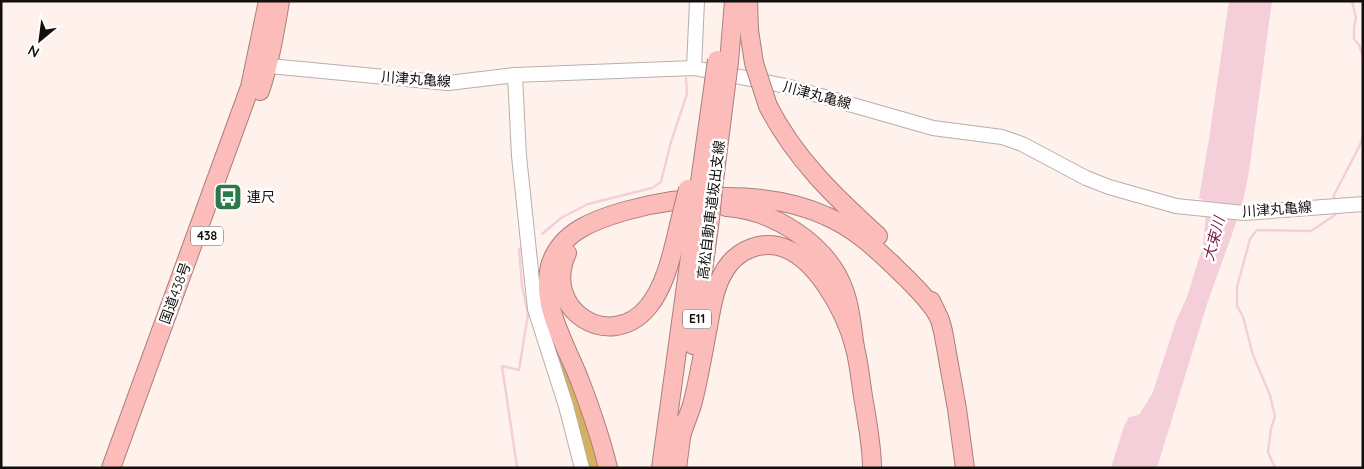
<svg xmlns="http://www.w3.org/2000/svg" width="1364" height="469" font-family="Quicksand,'Noto Sans JP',sans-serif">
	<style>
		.forest { fill: #d4b25d }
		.water { fill: #f4cfd9 }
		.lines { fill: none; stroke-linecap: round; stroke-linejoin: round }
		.stream { stroke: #f4cfd9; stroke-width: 2.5 }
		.secondary-casing { stroke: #baaea9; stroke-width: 16 }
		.highway-casing { stroke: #aa7f7d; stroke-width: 20 }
		.secondary { stroke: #fff; stroke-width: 14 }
		.highway { stroke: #fbbcba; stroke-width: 18 }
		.highway-bridge-casing { stroke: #aa7f7d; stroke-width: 20; stroke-linecap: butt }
		.highway-bridge { stroke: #fbbcba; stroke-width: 18 }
		.labels { text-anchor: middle; stroke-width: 5; stroke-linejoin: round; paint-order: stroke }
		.shield { fill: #fff; stroke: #5a5756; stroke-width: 1 }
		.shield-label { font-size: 12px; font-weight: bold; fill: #130f0d }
		.street-label { font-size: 14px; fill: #130f0d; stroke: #fff }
		.poi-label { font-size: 14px; fill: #130f0d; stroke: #fff; text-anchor: start }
		.water-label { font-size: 15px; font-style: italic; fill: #7b1544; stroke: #fff }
	</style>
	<rect width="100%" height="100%" fill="#fff2ed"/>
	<path class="forest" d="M559 235 546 272 603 468H589L541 310C538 282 536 255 559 235Z"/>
	<polygon class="water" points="1229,1 1272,1 1249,171 1244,197 1235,226 1207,304 1157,468 1111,468 1124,426 1129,417 1139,415 1153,392 1176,321 1187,297 1203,245 1207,205 1205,201 1199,198 1209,139"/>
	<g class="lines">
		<g class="stream">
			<polyline points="1352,1 1356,18 1354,27 1354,39 1359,45 1363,57"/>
			<polyline points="1334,198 1334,195 1360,145 1363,136"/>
			<polyline points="542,234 561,218 588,204 652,188 661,182 671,142 687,94 686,78"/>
			<polyline points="517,467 502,366 519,370 528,314 522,286 519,249 521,249"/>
			<polyline points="1275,468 1268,452 1271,429 1275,416 1270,395 1253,355 1243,317 1237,306 1237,287 1250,239 1257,230 1311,231 1335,215 1335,213"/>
		</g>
		<defs>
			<g id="secondary">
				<polyline points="259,65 448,83 515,75 694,68 786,86 933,128 1002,137 1022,144 1086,178 1109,187 1176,206 1244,213 1363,204"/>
				<polyline points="694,68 697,1"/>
				<polyline points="515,75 519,156 535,309 566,406 582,468"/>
			</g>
			<g id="highway">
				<polyline points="748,1 749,30 754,63"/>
				<polyline points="729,62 734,1"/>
				<path d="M260 91C270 61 275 32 280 1"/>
				<path d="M768 106C795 159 835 197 878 236"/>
				<polyline points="699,189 714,82"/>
				<polyline points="713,189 726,85"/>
				<path d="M726 207C774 210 828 245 844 290 851 308 852 329 855 348"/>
				<path d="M567 253C541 310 610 353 648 307 667 284 673 249 680 221"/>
				<polyline points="931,301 940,320 943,331 957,409 965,468"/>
				<polyline points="693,345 710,219"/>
				<path d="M682 433C685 424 689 414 692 405 699 379 703 352 708 327 712 305 715 281 730 263 741 250 760 242 778 246 816 255 846 313 855 348 860 367 861 388 865 408 868 427 872 448 872 468"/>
				<polyline points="111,468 250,87 268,1"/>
				<path d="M608 468C601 438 591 410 580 381 567 347 540 305 550 266 560 232 594 220 625 211 687 194 767 189 826 216 852 227 872 245 893 265 908 280 924 294 936 312"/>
				<polyline points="661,468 695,220"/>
				<polyline points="677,468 683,423"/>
			</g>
		</defs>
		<use href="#secondary" class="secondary-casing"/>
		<use href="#highway" class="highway-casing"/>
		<use href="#secondary" class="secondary"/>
		<use href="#highway" class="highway"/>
		<defs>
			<g id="highway-bridge">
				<polyline points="754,63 768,106"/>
				<polyline points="714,82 717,60"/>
				<polyline points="726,85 729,62"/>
				<polyline points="710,219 713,189"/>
				<polyline points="695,220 699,189"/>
				<polyline points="680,221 688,189"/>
			</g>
		</defs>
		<use href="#highway-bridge" class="highway-bridge-casing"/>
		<use href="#highway-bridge" class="highway-bridge"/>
	</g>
	<defs>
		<symbol id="bus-square" viewBox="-11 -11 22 22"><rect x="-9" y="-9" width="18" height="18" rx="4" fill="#2a7a4a" stroke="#fff"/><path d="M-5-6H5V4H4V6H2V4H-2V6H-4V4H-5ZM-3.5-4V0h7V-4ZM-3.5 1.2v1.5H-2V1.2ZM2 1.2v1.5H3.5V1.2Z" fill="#fff"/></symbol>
	</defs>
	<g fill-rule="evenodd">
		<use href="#bus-square" x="212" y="181" width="32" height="32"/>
	</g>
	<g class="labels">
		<g class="shield">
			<rect x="191" y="226.5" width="32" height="19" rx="4"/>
			<rect x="683" y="309.5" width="28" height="19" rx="4"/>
		</g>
		<g class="shield-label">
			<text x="207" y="240">438</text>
			<text x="697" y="323">E11</text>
		</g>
		<g class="street-label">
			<text transform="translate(416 79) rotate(4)" y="5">川津丸亀線</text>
			<text transform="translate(817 95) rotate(15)" y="5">川津丸亀線</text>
			<text transform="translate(1277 209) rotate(-4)" y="5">川津丸亀線</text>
			<text transform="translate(711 210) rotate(-83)" y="5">高松自動車道坂出支線</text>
			<text transform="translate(175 293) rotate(-70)" y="5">国道438号</text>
		</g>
		<g class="poi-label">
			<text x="247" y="202">連尺</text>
		</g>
		<g class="water-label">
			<text transform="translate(1214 239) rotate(-75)" y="5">大束川</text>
		</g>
	</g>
	<rect width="1364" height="469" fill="none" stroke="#130f0d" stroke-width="5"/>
	<g transform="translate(40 40) rotate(209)" stroke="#ffffff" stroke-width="4" paint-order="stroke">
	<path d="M0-4L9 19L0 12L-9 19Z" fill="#130f0d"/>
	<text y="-8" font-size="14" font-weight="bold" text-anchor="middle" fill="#130f0d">N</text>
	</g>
</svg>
